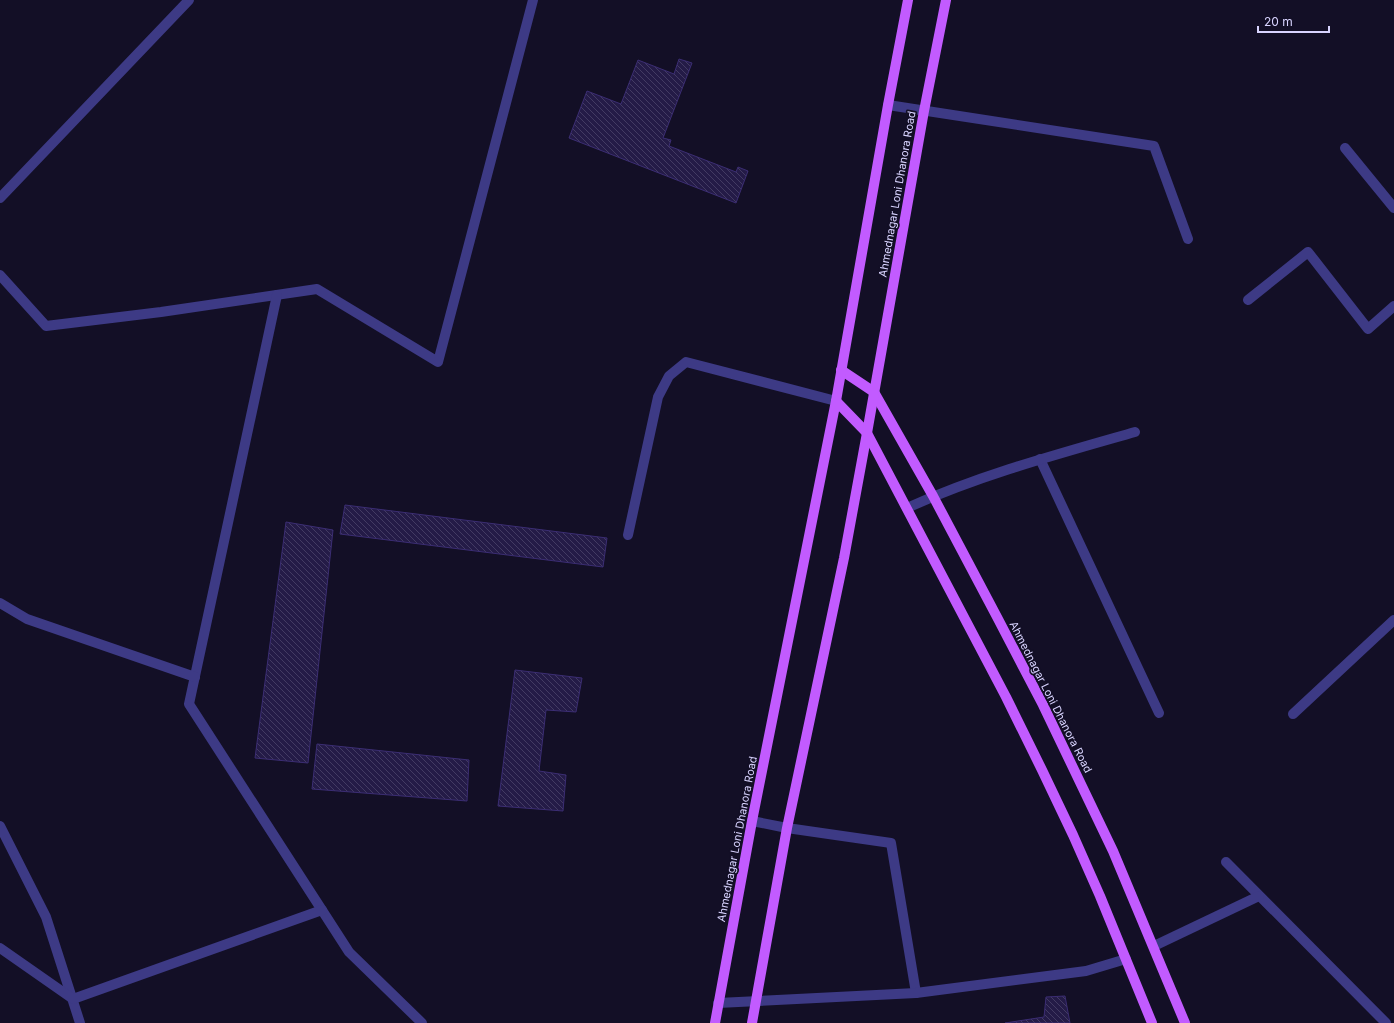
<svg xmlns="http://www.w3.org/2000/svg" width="1394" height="1023" font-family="Inter,sans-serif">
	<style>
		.building { fill: url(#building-back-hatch); stroke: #3b2d73 }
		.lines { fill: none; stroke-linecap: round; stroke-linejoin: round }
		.service { stroke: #3d3a85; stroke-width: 10 }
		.minor { stroke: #3d3a85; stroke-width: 10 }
		.primary { stroke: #c25bff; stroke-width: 10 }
		.labels { text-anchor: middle; stroke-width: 3.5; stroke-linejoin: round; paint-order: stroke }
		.street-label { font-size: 11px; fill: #d9d4ff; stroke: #130f26 }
	</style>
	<defs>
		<pattern id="building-back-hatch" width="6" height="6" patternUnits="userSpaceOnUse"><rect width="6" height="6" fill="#241b47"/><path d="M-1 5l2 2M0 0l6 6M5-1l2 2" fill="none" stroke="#433b63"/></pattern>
	</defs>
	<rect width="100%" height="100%" fill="#130f26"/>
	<g class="building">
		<polygon points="679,59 692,63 663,138 671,140 669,146 736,172 738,167 748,171 736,203 569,138 587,91 621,104 638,60 674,74"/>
		<polygon points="345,505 607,538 603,567 340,534"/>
		<polygon points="286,522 333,530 308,763 255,758"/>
		<polygon points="515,670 582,678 576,712 546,710 539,771 566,775 563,811 498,806"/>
		<polygon points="317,744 469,760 467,801 312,789"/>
		<polygon points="1065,996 1070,1023 1005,1023 1044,1017 1046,997"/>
	</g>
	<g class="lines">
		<polyline class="service" points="628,535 658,397 669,376 686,362 836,401"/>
		<g class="minor">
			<polyline points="888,105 1154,146 1188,239"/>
			<polyline points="1345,148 1394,208"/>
			<polyline points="0,198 189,0"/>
			<polyline points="0,275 46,326 161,312 317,289 438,362 533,0"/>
			<polyline points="277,295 189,704 349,952 422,1023"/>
			<polyline points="1248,300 1308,252 1368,329 1394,306"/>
			<polyline points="1040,459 1159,713"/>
			<path d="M907 508C980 475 1058 454 1135 432"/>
			<polyline points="0,603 27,619 195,677"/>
			<polyline points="1293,714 1394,620"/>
			<polyline points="752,821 787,828 891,843 916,993"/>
			<polyline points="0,826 46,917 80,1023"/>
			<polyline points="1226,862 1386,1023"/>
			<polyline points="1154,946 1259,896"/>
			<polyline points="0,948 73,999 322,910"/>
			<polyline points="718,1003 916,993 1086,971 1126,959"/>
		</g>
		<g class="primary">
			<polyline points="841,370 874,392 933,496 997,617 1043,705 1113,851 1185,1023"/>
			<polyline points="836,401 867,433 1006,697 1042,770 1073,835 1100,896 1152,1023"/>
			<polyline points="715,1023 752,821 836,401 888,105 908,0"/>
			<polyline points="752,1023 787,828 844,558 867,433 924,111 946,0"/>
		</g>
	</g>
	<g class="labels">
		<g class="street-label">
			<text transform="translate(897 194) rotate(-80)" y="4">Ahmednagar Loni Dhanora Road</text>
			<text transform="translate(1051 697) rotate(63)" y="4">Ahmednagar Loni Dhanora Road</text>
			<text transform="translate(737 839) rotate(-79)" y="4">Ahmednagar Loni Dhanora Road</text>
		</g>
	</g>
	<path d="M1258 26v6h71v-6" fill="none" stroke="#d9d4ff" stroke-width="2"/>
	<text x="1264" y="26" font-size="12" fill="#d9d4ff" stroke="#130f26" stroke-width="3" paint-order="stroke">20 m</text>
</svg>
